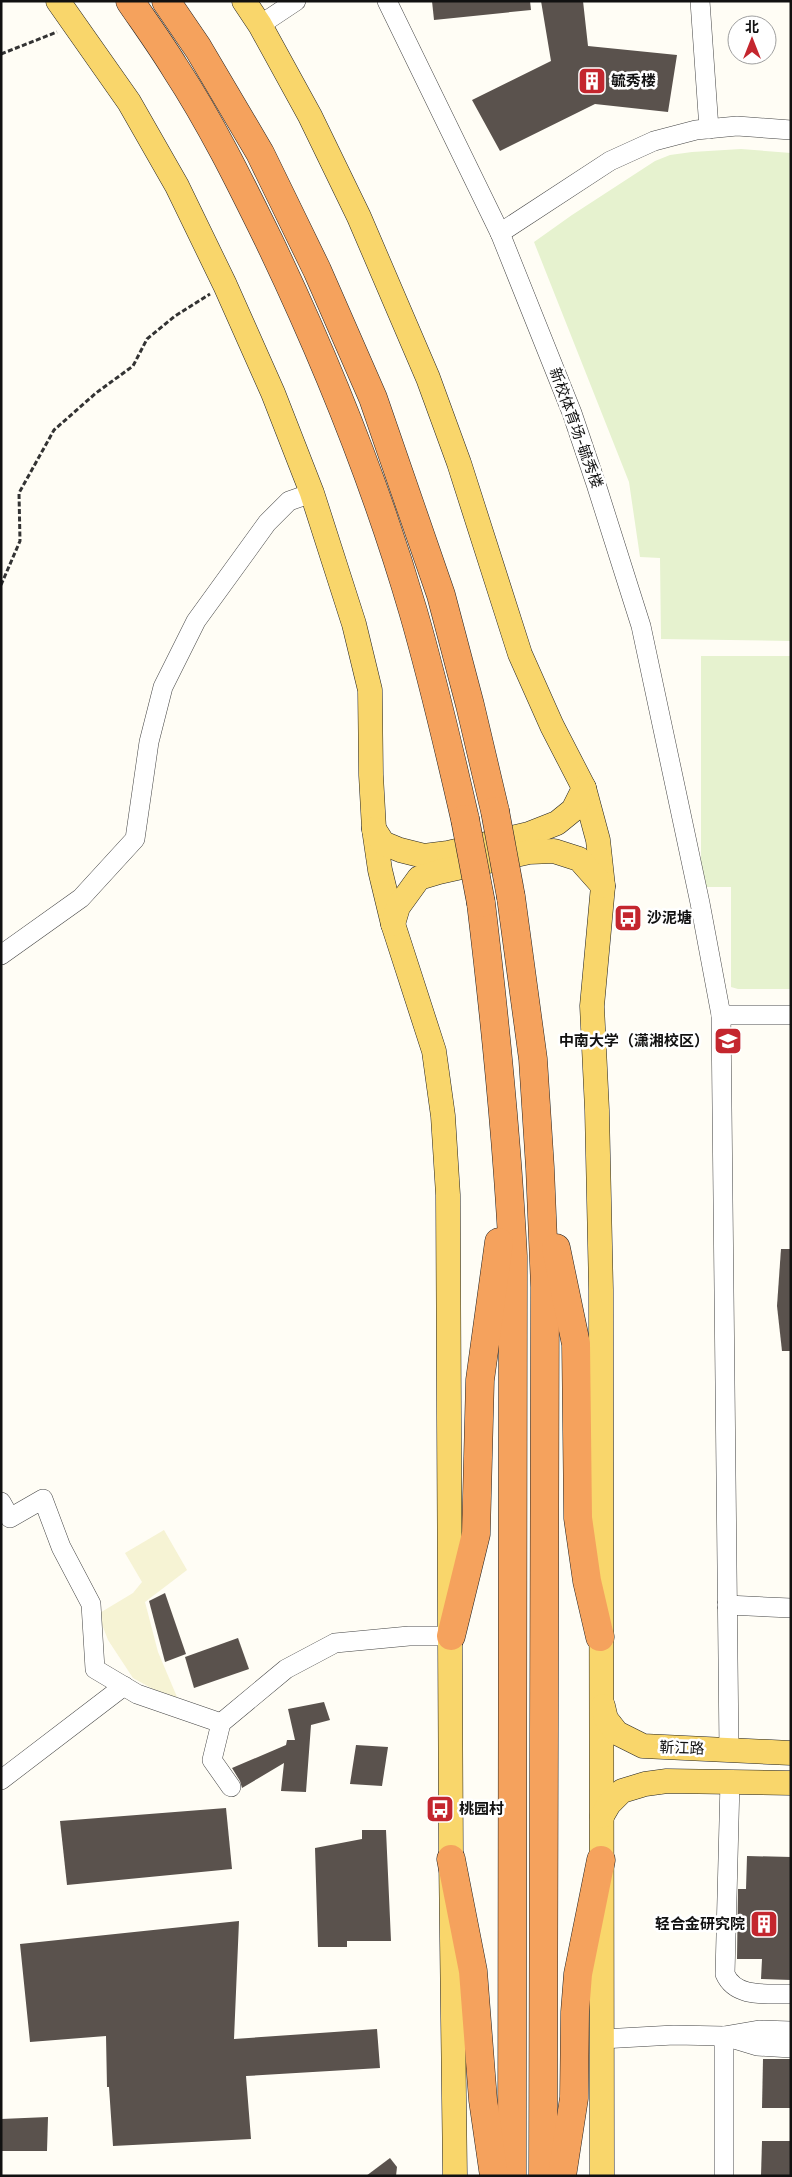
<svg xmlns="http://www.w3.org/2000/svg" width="792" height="2177" font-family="'Libre Baskerville','Noto Sans SC',serif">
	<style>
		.farmland { fill: #f6f3d4 }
		.pitch { fill: #e6f2cf }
		.building { fill: #5a524d }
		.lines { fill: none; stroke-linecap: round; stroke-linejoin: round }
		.minor-casing { stroke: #444; stroke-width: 20 }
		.major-casing { stroke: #222; stroke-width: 25 }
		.highway-casing { stroke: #222; stroke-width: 29 }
		.path { stroke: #333; stroke-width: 3; stroke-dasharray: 5 2.5; stroke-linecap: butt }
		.minor { stroke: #fff; stroke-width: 19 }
		.major { stroke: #f9d66b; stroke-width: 24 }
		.highway { stroke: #f5a25d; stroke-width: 28 }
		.highway-bridge-casing { stroke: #222; stroke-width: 29; stroke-linecap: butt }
		.highway-bridge { stroke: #f5a25d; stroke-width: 28 }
		.labels { text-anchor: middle; stroke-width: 5; stroke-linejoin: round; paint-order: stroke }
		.poi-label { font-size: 15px; font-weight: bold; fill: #111; stroke: #fff; text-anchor: start }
		.street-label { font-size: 15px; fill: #111; stroke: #fff }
	</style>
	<rect width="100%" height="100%" fill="#fffdf5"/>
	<polygon class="farmland" points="164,1530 187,1570 145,1602 158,1652 180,1704 133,1678 108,1640 98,1614 133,1593 142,1582 125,1553"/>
	<g class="pitch">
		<polygon points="741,149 791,153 791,641 661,639 660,558 640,557 629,482 534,242 572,215 655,161 670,155 692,152"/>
		<polygon points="701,656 791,656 791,989 738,989 731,987 731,887 701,887"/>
	</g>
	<g class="building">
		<polygon points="432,1 530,1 531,10 434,20"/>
		<polygon points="541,1 583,1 588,46 677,55 668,112 595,104 500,151 472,100 551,61"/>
		<polygon points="781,1249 791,1249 791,1351 782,1351 777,1306"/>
		<polygon points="165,1593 186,1654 165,1662 149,1601"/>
		<polygon points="238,1638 249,1669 194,1688 185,1657"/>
		<polygon points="324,1702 330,1720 311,1725 306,1792 281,1791 284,1763 242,1788 240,1781 232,1768 286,1745 287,1740 295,1740 288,1709"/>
		<polygon points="356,1745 388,1747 382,1786 350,1784"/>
		<polygon points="226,1808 232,1869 67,1885 60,1821"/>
		<polygon points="362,1830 386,1830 391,1941 347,1941 347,1947 318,1947 315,1848 362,1839"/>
		<polygon points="747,1856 791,1857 791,1980 761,1979 762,1959 737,1959 738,1889 746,1889"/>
		<polygon points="239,1921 234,2039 377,2029 380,2068 246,2076 251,2139 113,2146 109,2087 107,2087 106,2036 30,2042 20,1944"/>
		<polygon points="763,2059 791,2059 791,2108 762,2108"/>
		<polygon points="48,2117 47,2151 1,2151 1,2119"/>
		<polygon points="762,2141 791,2141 791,2176 761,2176"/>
		<polygon points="390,2158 397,2167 396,2176 366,2176"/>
	</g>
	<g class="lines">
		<defs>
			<g id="minor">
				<polyline points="387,1 500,233 572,413 596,484 641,626 700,903 721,1015 729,1750"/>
				<polyline points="700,1 709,129"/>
				<polyline points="260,25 296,1"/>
				<polyline points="500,233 610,161 654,141 696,130 737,126 791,130"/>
				<polyline points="1,955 81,898 135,839 149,742 163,687 196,621 267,523 289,501 312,493"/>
				<polyline points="721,1015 791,1015"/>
				<polyline points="1,1502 10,1518 43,1499 61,1547 91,1604 95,1669 137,1694 221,1723"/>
				<polyline points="727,1605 791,1608"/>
				<polyline points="1,1780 124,1686"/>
				<path d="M730 1782 725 1974C736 1999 768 1993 791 1994"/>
				<polyline points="231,1787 212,1760 221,1723 286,1669 335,1643 409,1636 451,1636"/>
				<polyline points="602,2039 674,2035 724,2036 757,2046 791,2048"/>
				<polyline points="724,2176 724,2036 759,2030 791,2031"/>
			</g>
			<g id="major">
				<polyline points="58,1 129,102 177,186 225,285 273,393 312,493 354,624 370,690 371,775 374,829 380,870 393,924 434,1051 443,1116 448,1195 451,1859 455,2176"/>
				<polyline points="244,1 260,25 310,116 359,217 428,378 459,463 520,654 552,726 584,788 598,840 603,886 592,1006 597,1110 601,1290 602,2176"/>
				<polyline points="374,829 383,843 400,850 424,856 448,853 529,834 557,823 573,810 584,788"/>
				<polyline points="393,924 398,907 419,878 439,872 529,852 554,851 579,859 603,886"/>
				<polyline points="603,1706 606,1719 617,1733 643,1746 791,1753"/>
				<polyline points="602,1816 609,1804 622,1791 645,1784 667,1781 791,1783"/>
			</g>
			<g id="highway">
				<path d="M130 1C145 23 161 45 175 68 211 123 240 182 269 241 326 360 376 484 413 611 433 680 449 749 465 819"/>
				<polyline points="166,1 198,48 260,153 317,270 373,398 441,595 470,705 495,811"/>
				<polyline points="511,897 533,1059 540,1168 545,1287 543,2176"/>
				<path d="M481 903C495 1020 507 1138 513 1256L512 2176"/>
				<polyline points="556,1248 576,1344 578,1518 587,1581 600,1637"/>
				<polyline points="451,1636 476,1534 480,1380 499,1242"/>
				<polyline points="451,1859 473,1971 483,2100 494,2176"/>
				<polyline points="562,2176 574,2098 575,2012 578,1974 601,1860"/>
			</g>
		</defs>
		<use href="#minor" class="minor-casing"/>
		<use href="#major" class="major-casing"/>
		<use href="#highway" class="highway-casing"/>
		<g class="path">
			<polyline points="1,54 57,32"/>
			<polyline points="1,585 20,541 19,493 54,430 96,393 133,366 147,339 175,316 210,294"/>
		</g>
		<use href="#minor" class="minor"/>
		<use href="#major" class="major"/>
		<use href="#highway" class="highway"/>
		<defs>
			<g id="highway-bridge">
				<polyline points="495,811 511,897"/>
				<polyline points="465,819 481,903"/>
			</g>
		</defs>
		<use href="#highway-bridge" class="highway-bridge-casing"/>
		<use href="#highway-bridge" class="highway-bridge"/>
	</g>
	<defs>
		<symbol id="building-square" viewBox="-11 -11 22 22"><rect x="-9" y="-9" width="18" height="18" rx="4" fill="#c4262e" stroke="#fff"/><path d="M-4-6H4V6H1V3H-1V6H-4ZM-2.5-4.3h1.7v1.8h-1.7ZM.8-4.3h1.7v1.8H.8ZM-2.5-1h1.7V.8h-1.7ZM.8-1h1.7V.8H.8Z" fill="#fff"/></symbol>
		<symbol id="bus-square" viewBox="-11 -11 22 22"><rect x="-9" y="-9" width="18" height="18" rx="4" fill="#c4262e" stroke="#fff"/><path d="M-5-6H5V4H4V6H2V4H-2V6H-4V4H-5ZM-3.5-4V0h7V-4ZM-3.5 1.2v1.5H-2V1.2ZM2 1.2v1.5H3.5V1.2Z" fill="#fff"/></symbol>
		<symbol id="university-square" viewBox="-11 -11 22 22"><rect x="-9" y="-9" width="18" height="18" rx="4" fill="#c4262e" stroke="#fff"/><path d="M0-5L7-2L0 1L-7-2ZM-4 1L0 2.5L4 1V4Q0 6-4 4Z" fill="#fff"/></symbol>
	</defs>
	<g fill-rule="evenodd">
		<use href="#building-square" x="576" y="65" width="32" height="32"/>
		<use href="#bus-square" x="612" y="902" width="32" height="32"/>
		<use href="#university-square" x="712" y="1025" width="32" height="32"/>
		<use href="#bus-square" x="424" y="1793" width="32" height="32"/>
		<use href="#building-square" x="748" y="1908" width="32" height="32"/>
	</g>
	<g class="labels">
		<g class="poi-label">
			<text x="611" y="86">毓秀楼</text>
			<text x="647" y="923">沙泥塘</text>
			<text x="709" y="1046" text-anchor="end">中南大学（潇湘校区）</text>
			<text x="459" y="1814">桃园村</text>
			<text x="745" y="1929" text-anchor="end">轻合金研究院</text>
		</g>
		<g class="street-label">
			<text transform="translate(576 428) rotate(70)" y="5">新校体育场-毓秀楼</text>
			<text transform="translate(682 1748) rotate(2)" y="5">靳江路</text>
		</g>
	</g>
	<rect width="792" height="2177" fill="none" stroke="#111111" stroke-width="5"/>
	<g transform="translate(752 40)"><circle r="24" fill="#ffffff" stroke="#a0a0a0"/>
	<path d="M0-4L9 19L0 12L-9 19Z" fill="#c4262e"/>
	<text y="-8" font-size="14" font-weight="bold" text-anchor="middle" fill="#111111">北</text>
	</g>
</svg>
